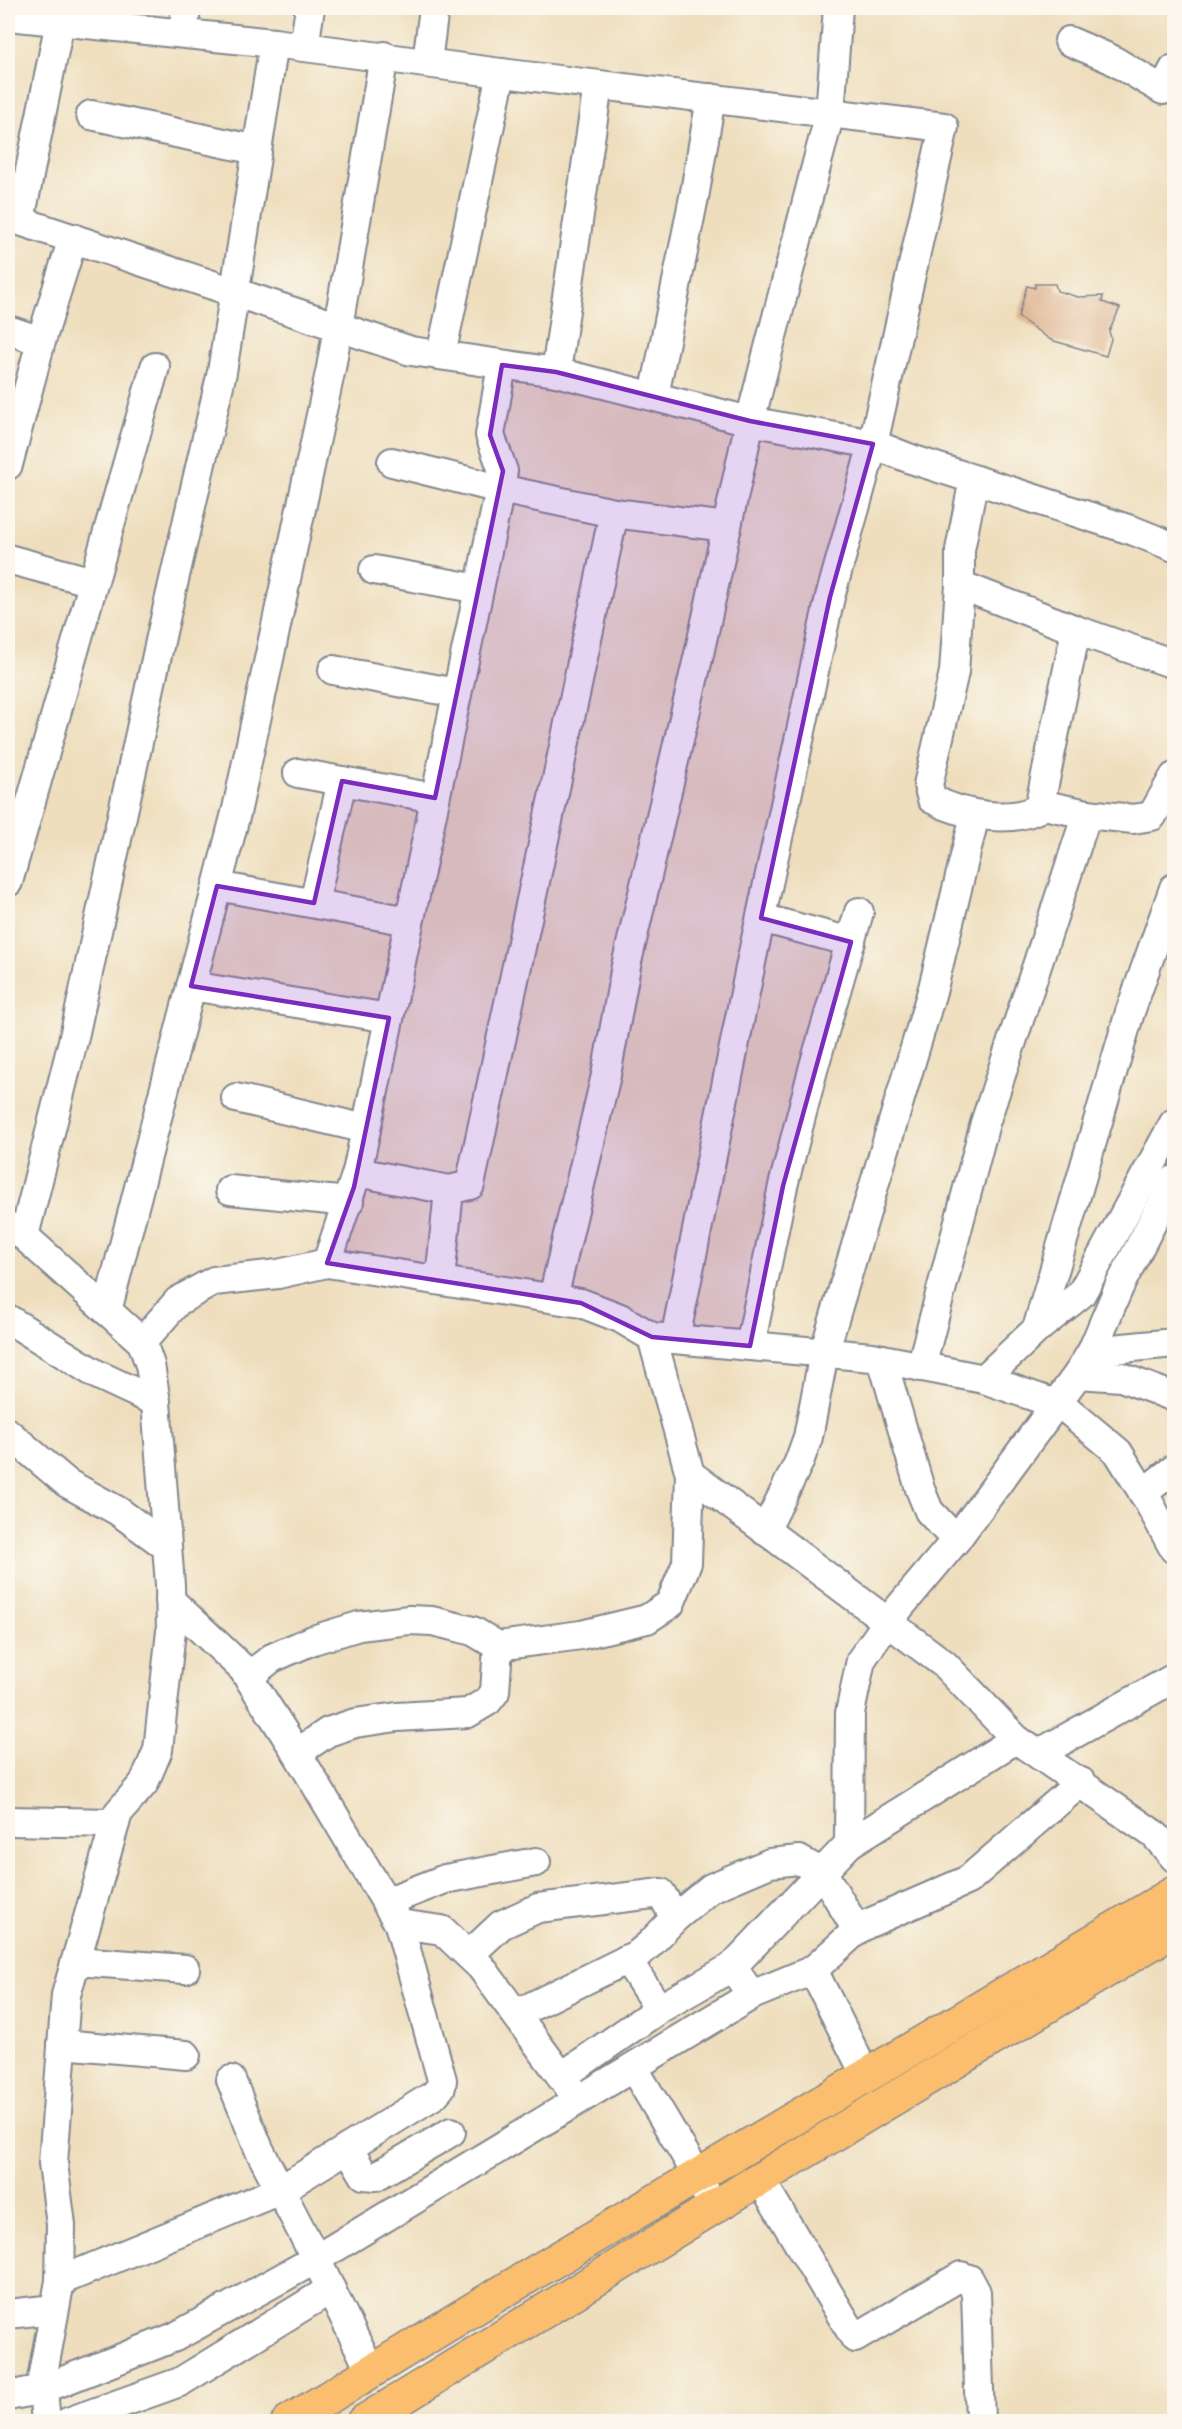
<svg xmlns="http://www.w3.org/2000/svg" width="1182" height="2429" font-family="Pangolin,sans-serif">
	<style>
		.building { fill: #deb490 }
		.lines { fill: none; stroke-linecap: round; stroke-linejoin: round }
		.minor-casing { stroke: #84868e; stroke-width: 32 }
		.highway-casing { stroke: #84868e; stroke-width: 36 }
		.minor { stroke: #fff; stroke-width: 28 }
		.highway { stroke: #fabe6e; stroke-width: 33 }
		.marked { fill: #7b2cbf; fill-opacity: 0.2; stroke: #7b2cbf; stroke-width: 4.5; stroke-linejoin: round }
	</style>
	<rect width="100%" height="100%" fill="#fbf7ec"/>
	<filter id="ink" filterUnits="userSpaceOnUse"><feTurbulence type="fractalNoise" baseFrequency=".0167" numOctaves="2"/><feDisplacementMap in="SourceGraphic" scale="12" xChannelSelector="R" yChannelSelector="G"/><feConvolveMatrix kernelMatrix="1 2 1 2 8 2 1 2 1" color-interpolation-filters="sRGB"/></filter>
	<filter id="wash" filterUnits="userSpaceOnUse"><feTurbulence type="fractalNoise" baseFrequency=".008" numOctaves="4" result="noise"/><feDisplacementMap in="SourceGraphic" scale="24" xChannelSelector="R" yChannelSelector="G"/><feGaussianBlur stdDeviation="1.35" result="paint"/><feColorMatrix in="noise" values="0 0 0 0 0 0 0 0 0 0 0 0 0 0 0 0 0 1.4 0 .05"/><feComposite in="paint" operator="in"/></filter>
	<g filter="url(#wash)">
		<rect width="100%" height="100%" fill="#eedebd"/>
		<g id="blocks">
			<polygon class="building" points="1035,284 1055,284 1057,291 1078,297 1103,296 1102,302 1120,308 1109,331 1111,339 1106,356 1051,340 1018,317 1027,286 1035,288"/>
		</g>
	</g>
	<g filter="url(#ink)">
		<use href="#blocks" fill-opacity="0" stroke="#84868e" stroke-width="1.5"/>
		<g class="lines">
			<defs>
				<g id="minor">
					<polyline points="8,16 274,43 501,73 944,127 873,444 830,597 753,953 675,1339"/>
					<polyline points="183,33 186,8"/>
					<polyline points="1069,41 1111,59 1163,90 1174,69"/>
					<polyline points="304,47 310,8"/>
					<polyline points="427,62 434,8"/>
					<polyline points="91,115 257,150"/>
					<polyline points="8,217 411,351 556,372 750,421 873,444 911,459 1134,531 1174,547"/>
					<polyline points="20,220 60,21"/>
					<polyline points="8,330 41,341 8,465"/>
					<polyline points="41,341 73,238"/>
					<polyline points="441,355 501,73"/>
					<polyline points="556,372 598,85"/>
					<polyline points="654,396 695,192 711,98"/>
					<polyline points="392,462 500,489 614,513"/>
					<polyline points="8,559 93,582"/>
					<polyline points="374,570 479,589"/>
					<polyline points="960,585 960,550 971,494"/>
					<polyline points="333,670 457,693"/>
					<polyline points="298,773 435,798"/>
					<path d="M1044 805C1014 826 962 815 932 799L928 785 954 672 960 585 1076 630"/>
					<polyline points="1087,814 1044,805 1041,799 1076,630 1174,664"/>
					<polyline points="8,882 155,367"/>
					<polyline points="217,886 409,921"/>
					<polyline points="314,903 342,781"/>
					<polyline points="761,918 851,942"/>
					<polyline points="191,986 389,1018"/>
					<polyline points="236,1098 366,1129"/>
					<polyline points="357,1172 449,1190"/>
					<polyline points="230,1190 349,1202"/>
					<polyline points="8,1226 24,1236 142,1342 150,1365 156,1402 170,1585 171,1631 158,1750 144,1783 118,1813 66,1995 53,2163 61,2225 60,2281 42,2379 46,2422"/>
					<polyline points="24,1236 74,1037 162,632 222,372 274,43"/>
					<polyline points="327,1263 357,1172 500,489 503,471 490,435 502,365"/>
					<polyline points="440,1280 449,1190 470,1185 614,513 727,527"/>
					<polyline points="553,1298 606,1075 626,966 699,654 750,421 830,113 838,8"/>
					<polyline points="107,1311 237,809 331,368 384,56"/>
					<polyline points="8,1319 96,1374 156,1402"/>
					<polyline points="1037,1329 1081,1294 1174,1123"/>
					<polyline points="652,1337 690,1474 944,1664 1016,1739 1155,1835 1174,1857"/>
					<polyline points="142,1342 178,1301 214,1281 278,1274 327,1263 581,1303 620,1318 652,1337 872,1357 984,1379 1064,1407 1118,1452 1147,1499 1174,1549"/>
					<polyline points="750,1346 783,1186 814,1066 859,912"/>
					<polyline points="1092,1351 1174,1343"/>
					<polyline points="882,1359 920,1489 929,1511 956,1540"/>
					<polyline points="921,1367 985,1123 1087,814 1133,819 1152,816 1174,777"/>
					<polyline points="1078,1374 1121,1377 1174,1397"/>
					<polyline points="984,1379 1037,1329 1130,1012 1174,888"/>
					<polyline points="8,1433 67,1483 118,1511 166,1546"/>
					<polyline points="1143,1493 1174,1469"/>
					<polyline points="765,1531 799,1462 808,1437 824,1353 933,988 975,815"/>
					<polyline points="170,1600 243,1669 297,1753 399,1924 442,1930 481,1967 578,2099"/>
					<polyline points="248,1677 272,1658 313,1640 359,1626 409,1620 432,1621 473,1631 498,1646 581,1635 647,1619 670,1604 687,1563 690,1474"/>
					<polyline points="297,1753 328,1732 355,1723 397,1717 468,1713 488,1701 495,1692 498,1646"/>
					<polyline points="1038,1754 1174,1678"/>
					<polyline points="8,1821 115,1823"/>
					<polyline points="849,1844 850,1713 861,1660 888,1621 956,1540 1078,1374 1092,1351 1119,1287 1174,1180"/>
					<polyline points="386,1902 445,1879 536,1862"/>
					<polyline points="469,1955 501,1925 538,1908 661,1893 675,1918 711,1888 770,1863 799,1860 823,1873 857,1930"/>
					<polyline points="627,1959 659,2009"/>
					<polyline points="76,1961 185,1969"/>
					<polyline points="813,1970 857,1930 867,1924 968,1880 1081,1782"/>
					<polyline points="752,1995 732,1967 849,1844 1016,1739"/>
					<polyline points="516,2014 638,1954 649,1945 675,1918"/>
					<polyline points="62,2044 186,2055"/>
					<polyline points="633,2067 698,2176 713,2207"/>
					<polyline points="561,2077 659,2009 732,1967"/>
					<polyline points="231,2080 259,2149 316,2259 371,2372"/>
					<polyline points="348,2148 364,2175 376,2176 451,2132"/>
					<polyline points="760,2179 855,2338 961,2276 969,2279 976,2292 980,2422"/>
					<polyline points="60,2281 280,2190 434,2095 441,2087 442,2080 399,1924"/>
					<polyline points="8,2314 54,2309"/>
					<polyline points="8,2396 43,2389 175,2337 316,2259 752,1995 813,1970 866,2076"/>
					<polyline points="68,2422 180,2382 331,2289"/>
				</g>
				<g id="highway">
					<polyline points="288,2422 485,2302 1174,1893"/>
					<polyline points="363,2422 760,2179 1174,1930"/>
				</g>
			</defs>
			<use href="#minor" class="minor-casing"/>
			<use href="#highway" class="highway-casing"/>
			<use href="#minor" class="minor"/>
			<use href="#highway" class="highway"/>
		</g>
	</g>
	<path class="marked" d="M502 365 556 372 750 421 873 444 830 597 761 918 851 942 783 1186 750 1346 652 1337 581 1303 327 1263 354 1187 389 1018 191 986 217 886 314 903 342 781 435 798 503 471 490 435Z"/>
	<rect width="1182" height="2429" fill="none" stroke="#fbf7ec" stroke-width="30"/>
</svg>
